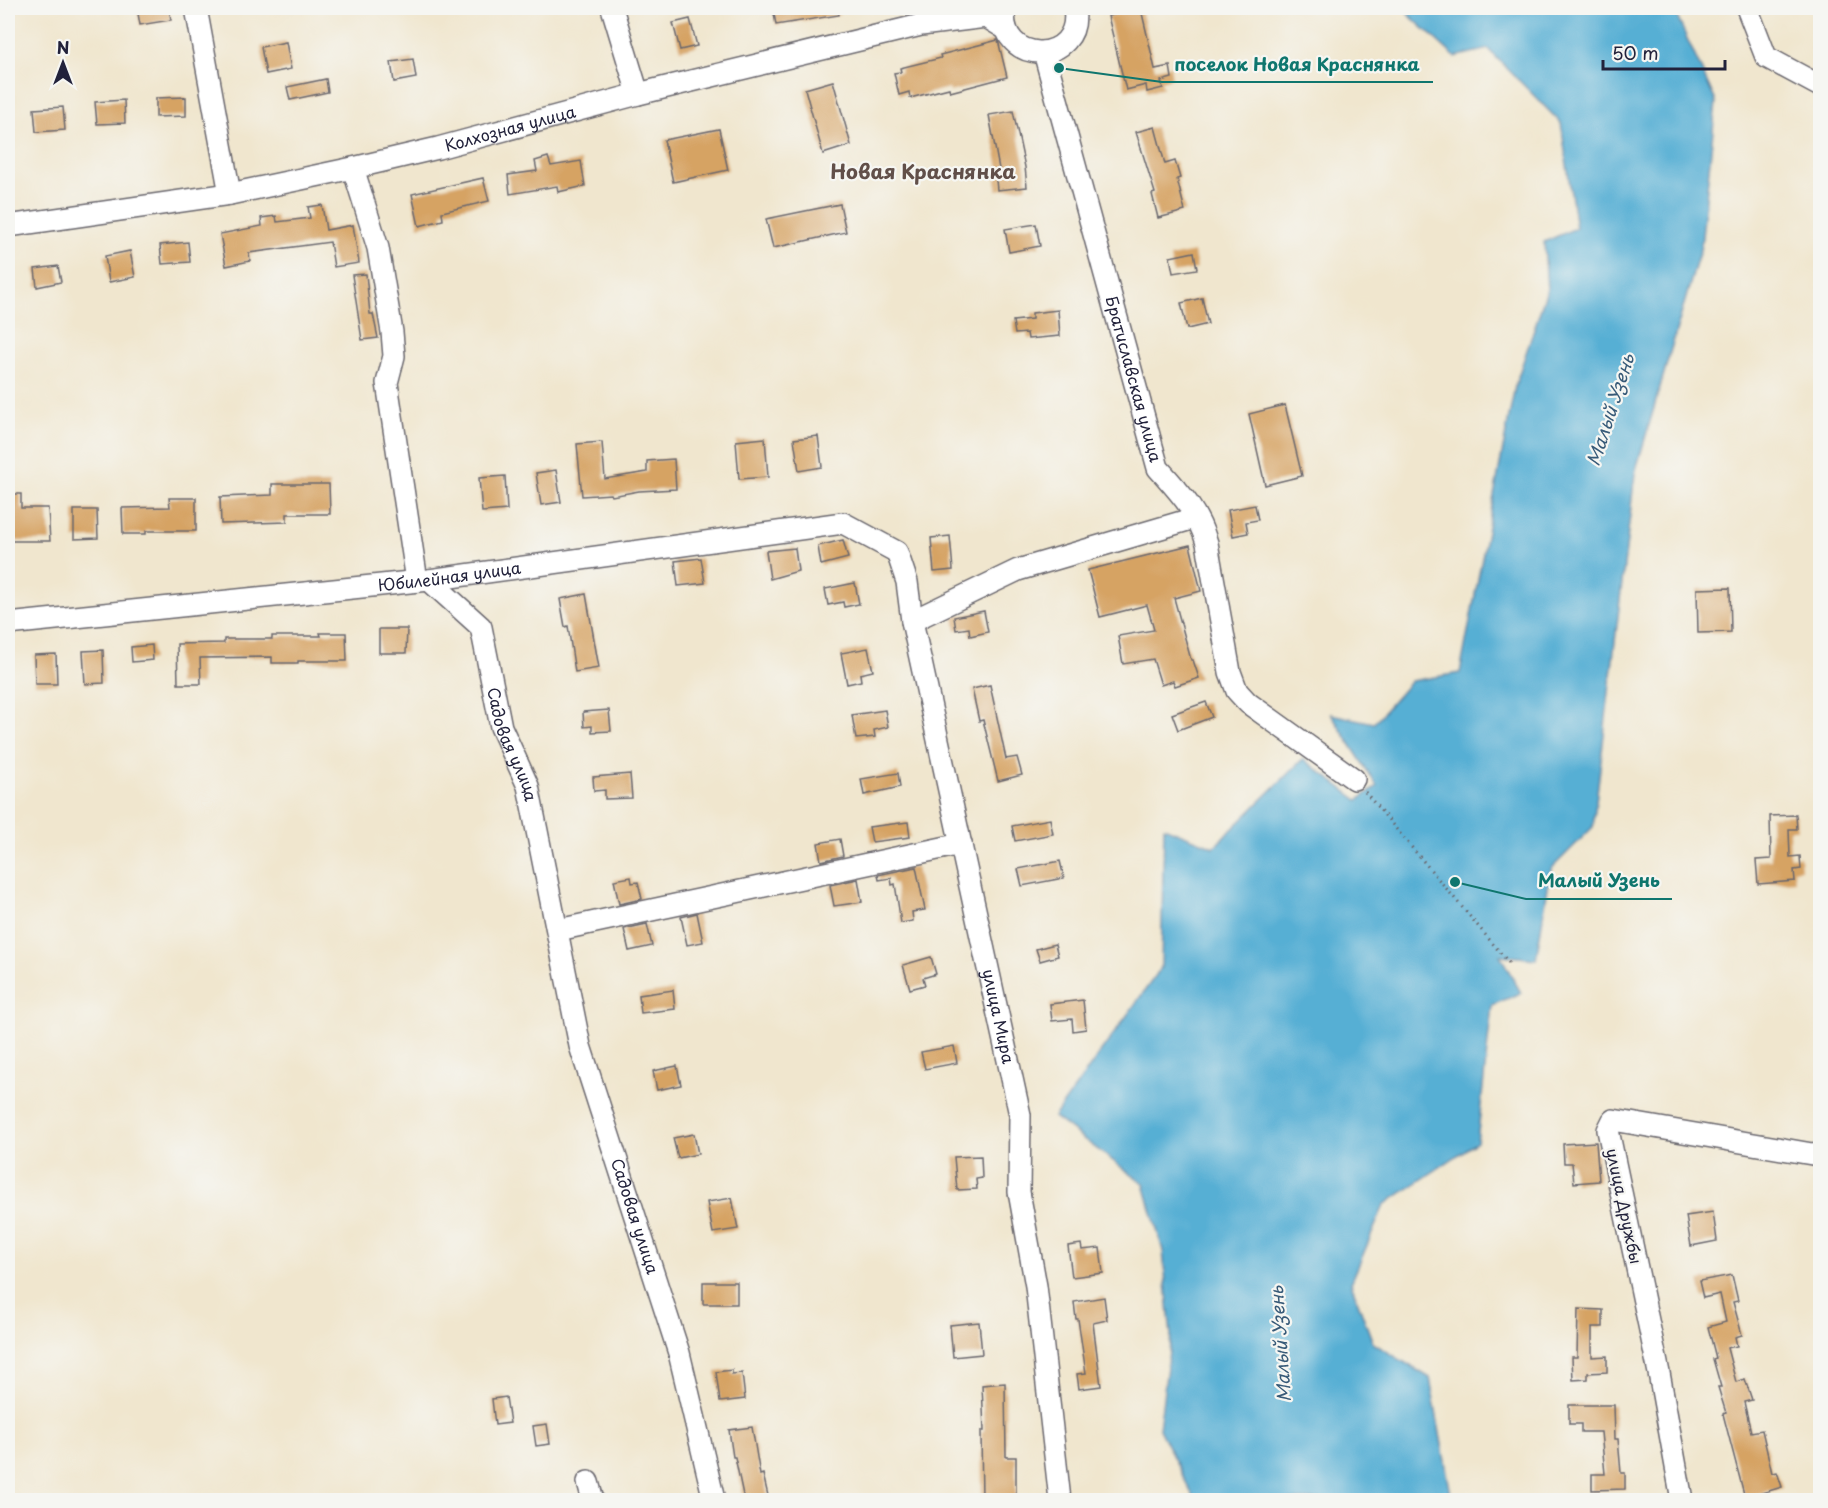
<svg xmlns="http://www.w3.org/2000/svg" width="1828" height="1508" font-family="'Playpen Sans',sans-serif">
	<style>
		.water { fill: #57afd4; stroke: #3c6888; stroke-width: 1.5 }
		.building { fill: #d6a363 }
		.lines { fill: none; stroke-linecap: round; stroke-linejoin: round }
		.minor-casing { stroke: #6a676e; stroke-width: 24 }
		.path { stroke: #6a676e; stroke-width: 3; stroke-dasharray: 1.5 4.5; stroke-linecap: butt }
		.minor { stroke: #fff; stroke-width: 21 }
		.labels { text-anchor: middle; stroke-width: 4.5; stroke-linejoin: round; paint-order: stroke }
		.street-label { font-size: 16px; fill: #22223b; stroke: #f6f6f2 }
		.water-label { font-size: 18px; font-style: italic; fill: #375a78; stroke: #f6f6f2 }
		.quarter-label { font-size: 20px; font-weight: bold; fill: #614f49; stroke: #f6f6f2 }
		.leader { fill: none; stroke: #0f766e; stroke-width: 2 }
		.callout-dot { fill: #0f766e; stroke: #f6f6f2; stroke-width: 2 }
		.callout-label { font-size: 18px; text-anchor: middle; font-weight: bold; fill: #0f766e; stroke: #f6f6f2; stroke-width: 4.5; stroke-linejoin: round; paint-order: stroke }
	</style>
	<rect width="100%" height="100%" fill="#f6f6f2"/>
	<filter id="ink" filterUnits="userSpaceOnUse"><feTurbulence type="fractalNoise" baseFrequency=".0167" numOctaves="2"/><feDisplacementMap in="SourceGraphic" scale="12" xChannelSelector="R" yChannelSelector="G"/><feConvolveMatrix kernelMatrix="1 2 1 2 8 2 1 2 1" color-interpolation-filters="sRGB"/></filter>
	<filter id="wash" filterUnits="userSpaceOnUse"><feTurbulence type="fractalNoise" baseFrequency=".008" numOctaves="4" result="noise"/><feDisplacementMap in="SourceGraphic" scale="24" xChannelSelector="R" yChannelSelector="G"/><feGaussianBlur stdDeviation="1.35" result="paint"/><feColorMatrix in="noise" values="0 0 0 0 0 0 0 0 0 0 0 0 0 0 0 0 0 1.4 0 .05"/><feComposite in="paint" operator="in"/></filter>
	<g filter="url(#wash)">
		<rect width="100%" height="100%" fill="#f0e6ce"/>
		<polygon class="water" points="1407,8 1673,8 1716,102 1701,246 1635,473 1593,827 1551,869 1536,959 1500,955 1521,993 1492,1005 1477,1142 1384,1205 1351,1283 1373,1343 1430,1378 1452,1500 1195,1500 1159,1429 1171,1336 1163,1251 1144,1184 1054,1117 1161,968 1164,827 1214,847 1303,759 1358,800 1377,786 1331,714 1374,723 1411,681 1460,673 1515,386 1547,290 1544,242 1576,228 1561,123 1488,49 1455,57 1408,14"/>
		<g id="blocks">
			<g class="building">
				<polygon points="137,8 169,8 171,20 140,25"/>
				<polygon points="773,8 838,8 839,15 776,25"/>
				<polygon points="1141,9 1155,69 1170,66 1172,78 1161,81 1163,88 1147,92 1146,85 1126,90 1108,16"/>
				<polygon points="690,19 697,46 680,50 673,23"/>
				<polygon points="998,40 1007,77 950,92 949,88 910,98 909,92 899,95 894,73 901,72 900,68 941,58 940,55"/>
				<polygon points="286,42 291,69 266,74 261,47"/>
				<polygon points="413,59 416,78 394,82 391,62"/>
				<polygon points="326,79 328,92 290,100 287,87"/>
				<polygon points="833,81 851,145 823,154 805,89"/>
				<polygon points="186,97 186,116 156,117 156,98"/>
				<polygon points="124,100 125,123 97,124 95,102"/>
				<polygon points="63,107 65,130 36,132 34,109"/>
				<polygon points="1013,111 1025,167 1027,187 997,190 995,170 999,169 989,115"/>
				<polygon points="1155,127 1165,164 1175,161 1180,178 1177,179 1185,211 1158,218 1152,194 1155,193 1136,132"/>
				<polygon points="719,129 728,170 673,182 664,140"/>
				<polygon points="548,157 551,166 581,161 585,186 558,192 557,186 510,194 508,175 537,171 535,161"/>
				<polygon points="483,178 489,201 442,212 443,220 419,226 412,194"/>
				<polygon points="840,204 846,232 773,248 766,219"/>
				<polygon points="322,205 326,230 353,225 359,263 334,267 330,242 249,253 250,261 226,266 220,234 262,226 261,218 276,216 277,222 310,218 308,207"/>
				<polygon points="1036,224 1040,246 1009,252 1005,229"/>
				<polygon points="188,242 190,262 162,264 160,245"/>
				<polygon points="130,251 135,277 109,282 105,256"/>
				<polygon points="1194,252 1197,269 1173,273 1170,257"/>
				<polygon points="58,266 61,282 37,287 35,269"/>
				<polygon points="366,274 370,314 373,314 378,338 362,340 352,275"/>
				<polygon points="1202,298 1208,324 1187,329 1181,303"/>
				<polygon points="1058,310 1060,336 1028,339 1027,333 1015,334 1013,321 1032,319 1032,313"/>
				<polygon points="1285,405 1302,476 1265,485 1249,414"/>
				<polygon points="818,436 822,467 799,471 794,439"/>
				<polygon points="765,438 768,477 739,479 736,441"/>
				<polygon points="602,442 605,479 647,472 647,461 674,459 676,489 639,491 612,496 611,494 582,496 577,444"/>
				<polygon points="556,470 561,502 541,505 536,473"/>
				<polygon points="505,476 507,510 482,512 479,478"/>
				<polygon points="272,484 329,484 330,514 287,514 287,522 221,524 220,497 272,495"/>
				<polygon points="8,494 21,494 21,508 48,508 50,541 8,541"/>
				<polygon points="169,498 196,498 196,531 146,531 146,534 123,534 122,508 170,507"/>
				<polygon points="1255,505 1258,520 1246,522 1248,533 1233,536 1228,510"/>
				<polygon points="74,510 97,510 98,538 74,539"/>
				<polygon points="950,536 953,570 934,572 931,538"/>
				<polygon points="843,540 848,558 821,565 818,546"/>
				<polygon points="1190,545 1201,591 1174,598 1191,660 1193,660 1199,678 1175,686 1173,681 1161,685 1153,659 1123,664 1118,636 1154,630 1147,605 1100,617 1088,570"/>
				<polygon points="795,548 798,571 770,579 766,551"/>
				<polygon points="701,558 705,583 678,586 675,561"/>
				<polygon points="855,583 859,604 844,607 843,602 828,605 825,589"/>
				<polygon points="1730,588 1731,632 1698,633 1697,589"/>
				<polygon points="586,594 599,668 575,672 568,626 565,627 560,599"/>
				<polygon points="984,611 988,632 970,636 969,628 956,630 954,617"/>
				<polygon points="379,629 407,629 406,653 379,653"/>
				<polygon points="320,633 346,633 347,661 298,661 298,663 272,663 272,657 200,658 201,684 178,684 177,644 224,643 224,639 272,639 272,636 321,636"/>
				<polygon points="152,645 153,660 132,662 131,647"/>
				<polygon points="868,648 873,671 860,674 861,681 847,684 841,653"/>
				<polygon points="103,650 104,683 85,684 83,651"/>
				<polygon points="56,654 57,684 35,684 34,655"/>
				<polygon points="990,685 1006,759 1017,757 1022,775 998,781 983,720 979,721 972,689"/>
				<polygon points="1206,702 1212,717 1178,730 1172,714"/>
				<polygon points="609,710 611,731 592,732 592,726 584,727 583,712"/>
				<polygon points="885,710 888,727 874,730 875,737 856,739 852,715"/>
				<polygon points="898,773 900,787 864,795 861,779"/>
				<polygon points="630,774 632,798 605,799 605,790 594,791 593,777"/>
				<polygon points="1796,815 1797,829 1789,829 1790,857 1800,856 1801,869 1794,870 1795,881 1758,884 1756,860 1771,859 1770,816"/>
				<polygon points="1050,819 1053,834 1015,841 1012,826"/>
				<polygon points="908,822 910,837 872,842 869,827"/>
				<polygon points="840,839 843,856 821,861 818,843"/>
				<polygon points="1060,861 1064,878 1022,886 1018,869"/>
				<polygon points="916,867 925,910 912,912 913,921 901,923 895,884 892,885 891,878 879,880 878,875"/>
				<polygon points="631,877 632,883 638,882 642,899 619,904 614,880"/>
				<polygon points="858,879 862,902 834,906 830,885"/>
				<polygon points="697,913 703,942 687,945 681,917"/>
				<polygon points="647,924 652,946 629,951 624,929"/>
				<polygon points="1055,944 1058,956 1040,961 1036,949"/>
				<polygon points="931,957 936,974 923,978 925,985 910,989 903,965"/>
				<polygon points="673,990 675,1009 641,1013 639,995"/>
				<polygon points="1083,1000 1086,1029 1073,1031 1072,1019 1052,1021 1050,1004"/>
				<polygon points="954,1046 957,1063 925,1069 921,1052"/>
				<polygon points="677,1066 681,1085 657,1090 653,1071"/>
				<polygon points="694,1134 698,1154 678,1158 673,1138"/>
				<polygon points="1596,1142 1599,1181 1574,1183 1572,1163 1564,1163 1563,1144"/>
				<polygon points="981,1156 982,1178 976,1179 977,1189 957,1190 954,1157"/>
				<polygon points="732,1198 738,1229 713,1233 707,1202"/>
				<polygon points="1713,1212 1717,1241 1691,1246 1686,1216"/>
				<polygon points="1081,1244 1082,1250 1100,1248 1103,1273 1072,1277 1068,1246"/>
				<polygon points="1732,1275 1738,1301 1733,1302 1742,1335 1735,1337 1737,1346 1727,1348 1736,1382 1745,1379 1752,1400 1744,1402 1751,1432 1762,1430 1772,1473 1777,1472 1782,1487 1745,1498 1723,1414 1726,1413 1718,1387 1721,1387 1713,1359 1716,1358 1708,1327 1726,1322 1720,1294 1703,1298 1699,1281"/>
				<rect x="703" y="1282" width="34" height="22"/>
				<polygon points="1104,1297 1107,1320 1093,1323 1101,1386 1079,1389 1077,1374 1086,1373 1078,1319 1076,1319 1074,1302"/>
				<polygon points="1578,1309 1603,1310 1603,1327 1592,1327 1592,1357 1607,1356 1607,1372 1588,1373 1588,1379 1573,1380 1572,1357 1577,1357"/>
				<polygon points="979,1322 982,1354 953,1357 950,1325"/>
				<polygon points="732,1370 732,1374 742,1373 745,1399 720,1402 716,1372"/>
				<polygon points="1005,1383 1006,1457 1016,1457 1016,1500 982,1500 981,1431 984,1431 982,1385"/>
				<polygon points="506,1397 510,1423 495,1425 492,1399"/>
				<polygon points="1569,1405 1614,1405 1615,1439 1618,1439 1621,1473 1625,1473 1625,1489 1592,1490 1592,1474 1605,1474 1601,1432 1581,1432 1581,1424 1569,1424"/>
				<polygon points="547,1424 550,1444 536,1446 533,1426"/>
				<polygon points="752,1427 760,1475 763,1474 769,1500 744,1500 735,1457 733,1457 729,1430"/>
			</g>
		</g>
	</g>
	<g filter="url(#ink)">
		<use href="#blocks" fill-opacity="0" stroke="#6a676e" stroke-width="1.5"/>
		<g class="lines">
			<defs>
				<g id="minor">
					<polyline points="196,8 230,194"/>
					<polyline points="612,8 638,94"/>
					<path d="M1005 8C996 67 1084 66 1074 8"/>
					<polyline points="1747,8 1766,57 1820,86"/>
					<path id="s1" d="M1044 52 1158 468C1180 493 1197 510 1207 543L1230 672 1237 691 1248 703 1354 779"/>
					<polyline points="353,168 378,248 392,332 394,356 387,383 417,581"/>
					<path id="s2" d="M8 226 230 194 353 168 438 148 638 94 921 25 986 17 1006 29"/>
					<path id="s3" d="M429 580 481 627 501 727 528 786 580 1046 679 1353 714 1500"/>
					<polyline points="912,621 1018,570 1188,520"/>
					<path id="s4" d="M8 624 429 580 843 523 897 552 907 582 912 621 1020 1115 1019 1192 1036 1286 1060 1500"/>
					<polyline points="558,930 961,844"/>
					<polyline points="588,1482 593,1500"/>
					<polyline points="1682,1500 1659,1373 1608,1130 1613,1120 1812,1154 1820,1153"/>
				</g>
			</defs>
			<use href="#minor" class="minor-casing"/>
			<polyline class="path" points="1365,792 1510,964"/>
			<use href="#minor" class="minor"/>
		</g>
	</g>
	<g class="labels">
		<g class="street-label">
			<text dy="6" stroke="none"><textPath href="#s2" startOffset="512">Колхозная улица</textPath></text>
			<text dy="6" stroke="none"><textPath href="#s1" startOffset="339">Братиславская улица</textPath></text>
			<text dy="6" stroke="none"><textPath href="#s4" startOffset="444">Юбилейная улица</textPath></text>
			<text dy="6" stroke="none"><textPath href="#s3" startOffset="192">Садовая улица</textPath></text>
			<text dy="6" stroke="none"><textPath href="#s4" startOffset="1378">улица Мира</textPath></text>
			<text transform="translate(1624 1206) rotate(78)" y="6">улица Дружбы</text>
			<text dy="6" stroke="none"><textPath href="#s3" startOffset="681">Садовая улица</textPath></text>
		</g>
		<g class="water-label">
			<text transform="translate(1611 410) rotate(-72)" y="6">Малый Узень</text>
			<text transform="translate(1281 1344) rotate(-94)" y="6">Малый Узень</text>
		</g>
		<g class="quarter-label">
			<text x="923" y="179">Новая Краснянка</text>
		</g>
	</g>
	<path class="leader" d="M1059 68L1162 82H1433M1455 882L1526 899H1672"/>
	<g class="callout-dot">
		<circle cx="1059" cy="68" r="6"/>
		<circle cx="1455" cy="882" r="6"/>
	</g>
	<g class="callout-label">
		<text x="1297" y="71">поселок Новая Краснянка</text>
		<text x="1599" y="887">Малый Узень</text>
	</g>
	<rect width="1828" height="1508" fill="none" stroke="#f6f6f2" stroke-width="30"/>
	<g transform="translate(63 63)" stroke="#f6f6f2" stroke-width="4.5" paint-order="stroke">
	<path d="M0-4.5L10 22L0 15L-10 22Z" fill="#22223b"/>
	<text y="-9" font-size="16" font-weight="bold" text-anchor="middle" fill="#22223b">N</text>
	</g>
	<path d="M1603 60v9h122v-9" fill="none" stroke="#22223b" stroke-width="3"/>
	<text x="1612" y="60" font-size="18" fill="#22223b" stroke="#f6f6f2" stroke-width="4.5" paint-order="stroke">50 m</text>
</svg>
